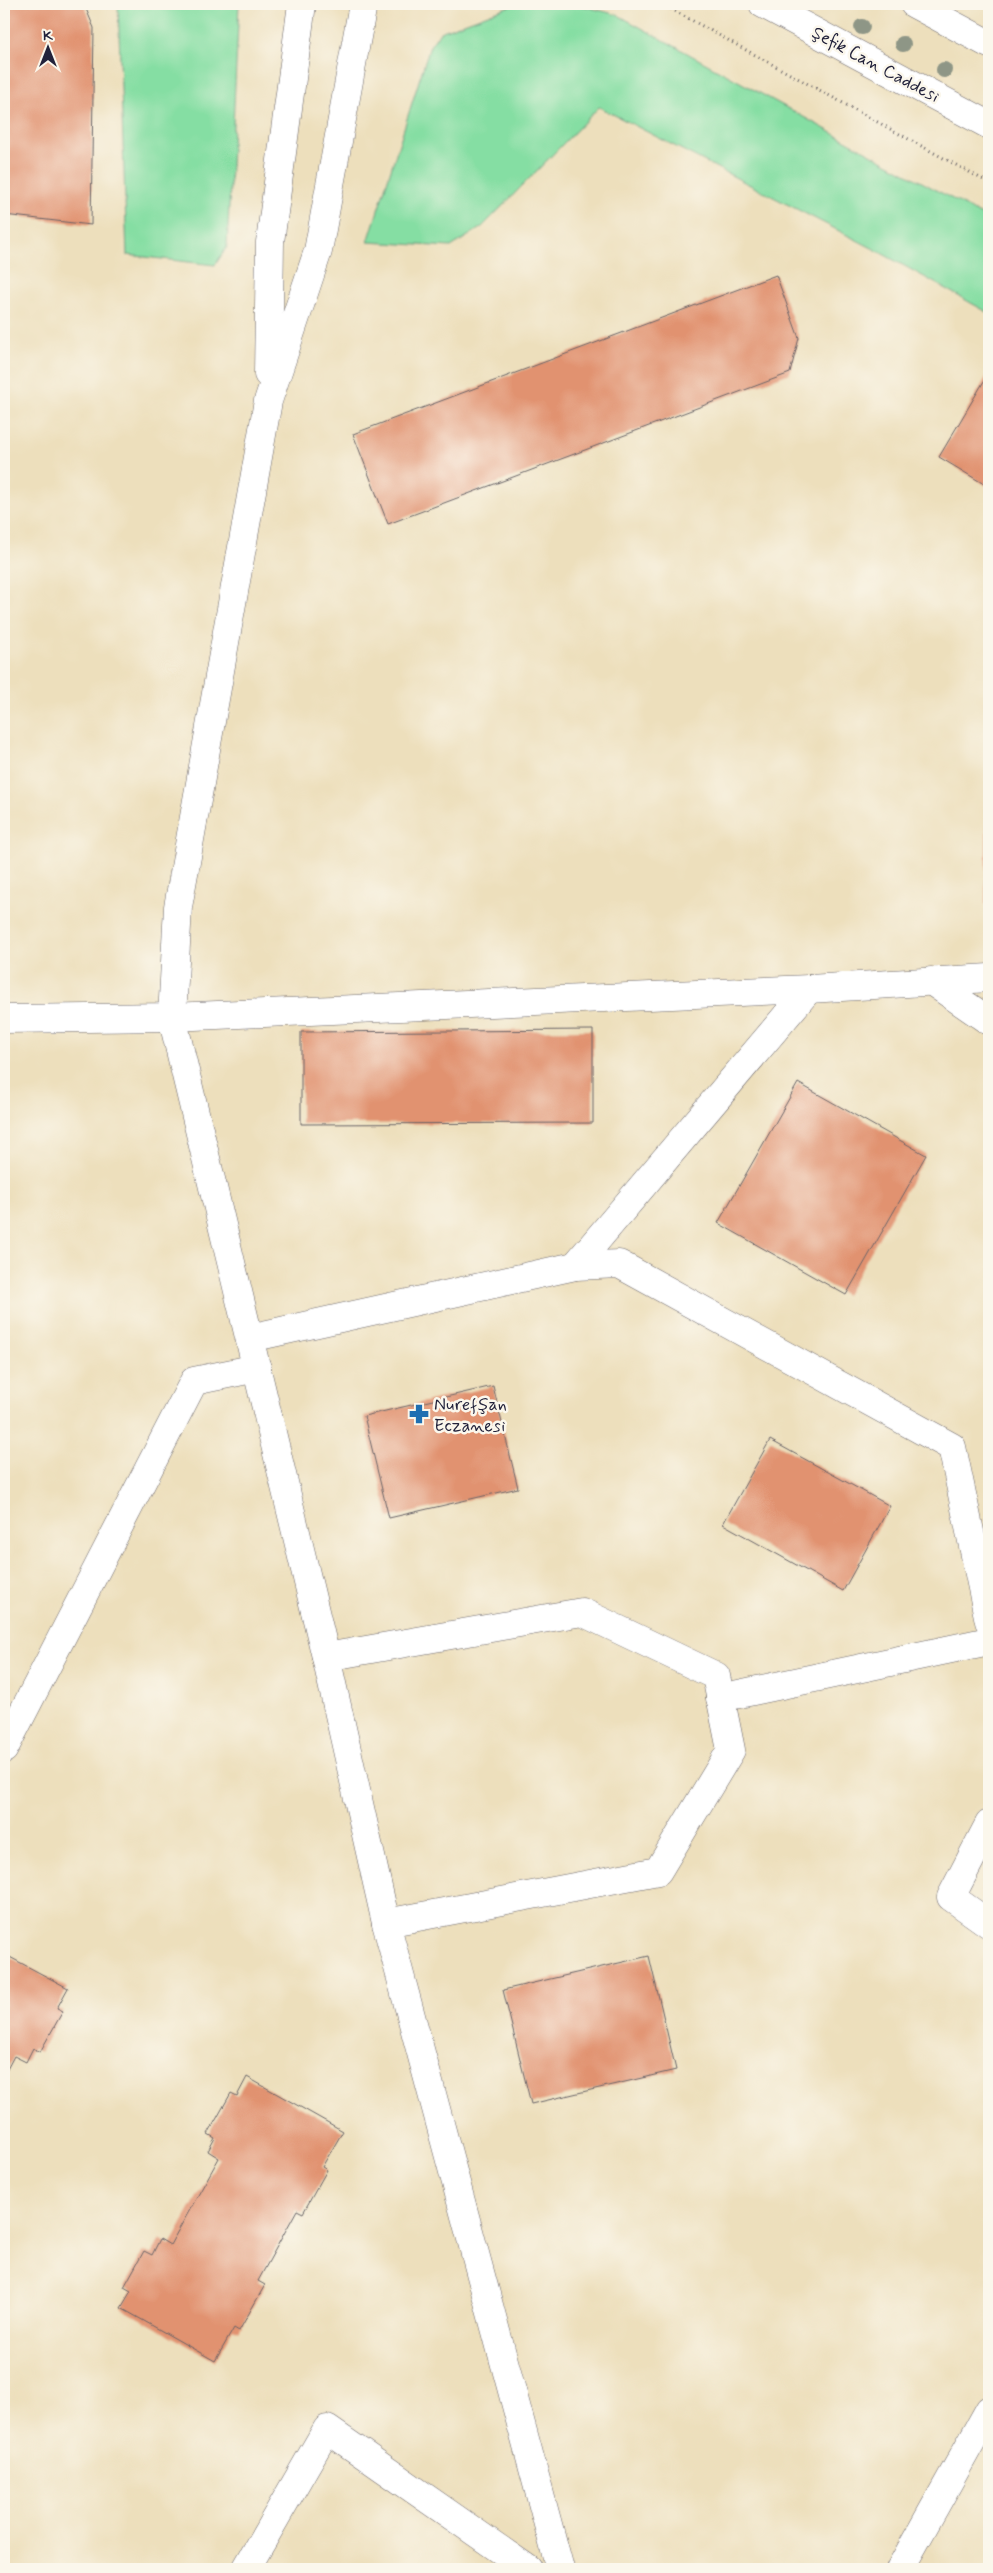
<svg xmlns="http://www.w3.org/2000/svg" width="993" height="2573" font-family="Mynerve,sans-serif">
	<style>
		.green { fill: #85dea3; stroke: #54806f }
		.building { fill: #e19270 }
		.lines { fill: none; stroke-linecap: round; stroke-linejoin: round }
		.minor-casing { stroke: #696468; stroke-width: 29 }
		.major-casing { stroke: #696468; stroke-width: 29 }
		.path { stroke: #696468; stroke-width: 3; stroke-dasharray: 1 4; stroke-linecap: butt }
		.minor { stroke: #fff; stroke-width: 28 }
		.major { stroke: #fff; stroke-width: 28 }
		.tree { fill: #8e9686 }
		.labels { text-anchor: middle; stroke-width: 5; stroke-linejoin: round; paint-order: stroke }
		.street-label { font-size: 18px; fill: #22223b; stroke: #fbf7ec }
		.poi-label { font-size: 18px; fill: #22223b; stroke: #fbf7ec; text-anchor: start }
	</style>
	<rect width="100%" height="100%" fill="#fbf7ec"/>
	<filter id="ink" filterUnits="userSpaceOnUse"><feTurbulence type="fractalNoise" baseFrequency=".02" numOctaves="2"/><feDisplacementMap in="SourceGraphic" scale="10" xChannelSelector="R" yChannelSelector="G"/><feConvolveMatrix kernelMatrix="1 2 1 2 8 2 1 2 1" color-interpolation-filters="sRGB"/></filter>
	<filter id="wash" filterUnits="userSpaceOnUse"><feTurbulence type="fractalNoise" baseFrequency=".0096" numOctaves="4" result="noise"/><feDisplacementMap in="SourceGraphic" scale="20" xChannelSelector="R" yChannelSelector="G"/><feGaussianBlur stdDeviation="1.12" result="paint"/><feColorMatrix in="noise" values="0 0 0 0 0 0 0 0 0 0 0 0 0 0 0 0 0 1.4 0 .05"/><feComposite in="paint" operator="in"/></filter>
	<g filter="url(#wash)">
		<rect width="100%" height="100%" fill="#eddfbc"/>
		<g class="green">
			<polygon points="118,4 239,4 227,247 215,265 127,255"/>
			<polygon points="515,4 576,4 618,15 989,219 989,313 874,249 599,107 482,227 451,247 368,242 430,46 440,32"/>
		</g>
		<g id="blocks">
			<g class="building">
				<polygon points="4,4 84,4 94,28 91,225 4,215"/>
				<polygon points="776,275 799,338 790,373 388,524 353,434"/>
				<polygon points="987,376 989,377 989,487 939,457"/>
				<polygon points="988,757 989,757 989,904 985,904"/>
				<polygon points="593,1030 593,1123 301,1124 301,1032"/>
				<polygon points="798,1083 926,1155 846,1295 718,1223"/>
				<polygon points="493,1386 518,1488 389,1518 364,1416"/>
				<polygon points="770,1440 890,1506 843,1591 723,1524"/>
				<polygon points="4,1954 68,1988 57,2008 63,2011 40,2052 33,2048 26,2062 14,2056 4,2075"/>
				<polygon points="649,1956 676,2070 531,2104 503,1990"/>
				<polygon points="247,2077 343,2131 322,2167 327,2170 303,2213 297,2210 258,2281 265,2285 239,2331 234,2328 215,2361 121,2308 131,2291 124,2287 144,2251 152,2255 160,2239 170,2245 219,2158 208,2151 215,2138 208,2134 231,2093 237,2096"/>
			</g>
		</g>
	</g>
	<g filter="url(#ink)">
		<use href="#blocks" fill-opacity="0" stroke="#696468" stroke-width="1"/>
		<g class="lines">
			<defs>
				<g id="minor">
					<polyline points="363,4 318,251 268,401 178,907 172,1017 326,1657 386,1923 560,2569"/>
					<polyline points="268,374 270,242 302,4"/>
					<polyline points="931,981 989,1021"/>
					<polyline points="4,1019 172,1017 809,989 989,978"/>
					<polyline points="575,1266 809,989"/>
					<polyline points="250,1338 575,1266 619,1264 952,1447 989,1621"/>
					<polyline points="326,1657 582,1612 716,1676 731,1750 658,1871 386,1923"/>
					<polyline points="720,1698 989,1641"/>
					<polyline points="4,1749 194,1381 257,1368"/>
					<polyline points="989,1824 951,1897 989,1924"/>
					<polyline points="246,2569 327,2429 528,2569"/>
					<polyline points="900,2569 989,2410"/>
				</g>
				<g id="major">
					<polyline points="763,4 989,125"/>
					<polyline points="914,4 989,44"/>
				</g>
			</defs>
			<use href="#minor" class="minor-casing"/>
			<use href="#major" class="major-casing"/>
			<polyline class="path" points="662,4 989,183"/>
			<use href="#minor" class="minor"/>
			<use href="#major" class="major"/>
		</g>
		<g class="tree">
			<circle cx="862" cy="27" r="8"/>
			<circle cx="903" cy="44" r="8"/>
			<circle cx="944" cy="70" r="8"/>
		</g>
	</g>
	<defs>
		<symbol id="pharmacy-bare" viewBox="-9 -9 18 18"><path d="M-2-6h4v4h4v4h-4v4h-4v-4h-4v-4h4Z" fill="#1f6fb2" stroke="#fbf7ec" stroke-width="2.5" paint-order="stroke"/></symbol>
	</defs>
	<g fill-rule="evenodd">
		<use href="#pharmacy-bare" x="405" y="1400" width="28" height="28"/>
	</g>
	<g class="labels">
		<g class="street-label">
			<text transform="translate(876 64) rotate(28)" y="6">Şefik Can Caddesi</text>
		</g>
		<g class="poi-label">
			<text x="434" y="1410">Nurefşan<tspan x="434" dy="21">Eczanesi</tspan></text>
		</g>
	</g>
	<rect width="993" height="2573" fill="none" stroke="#fbf7ec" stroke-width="20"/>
	<g transform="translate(48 48)" stroke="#fbf7ec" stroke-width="4" paint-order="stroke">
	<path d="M0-4L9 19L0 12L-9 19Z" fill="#22223b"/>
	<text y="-8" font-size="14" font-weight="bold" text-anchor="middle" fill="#22223b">K</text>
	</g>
</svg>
